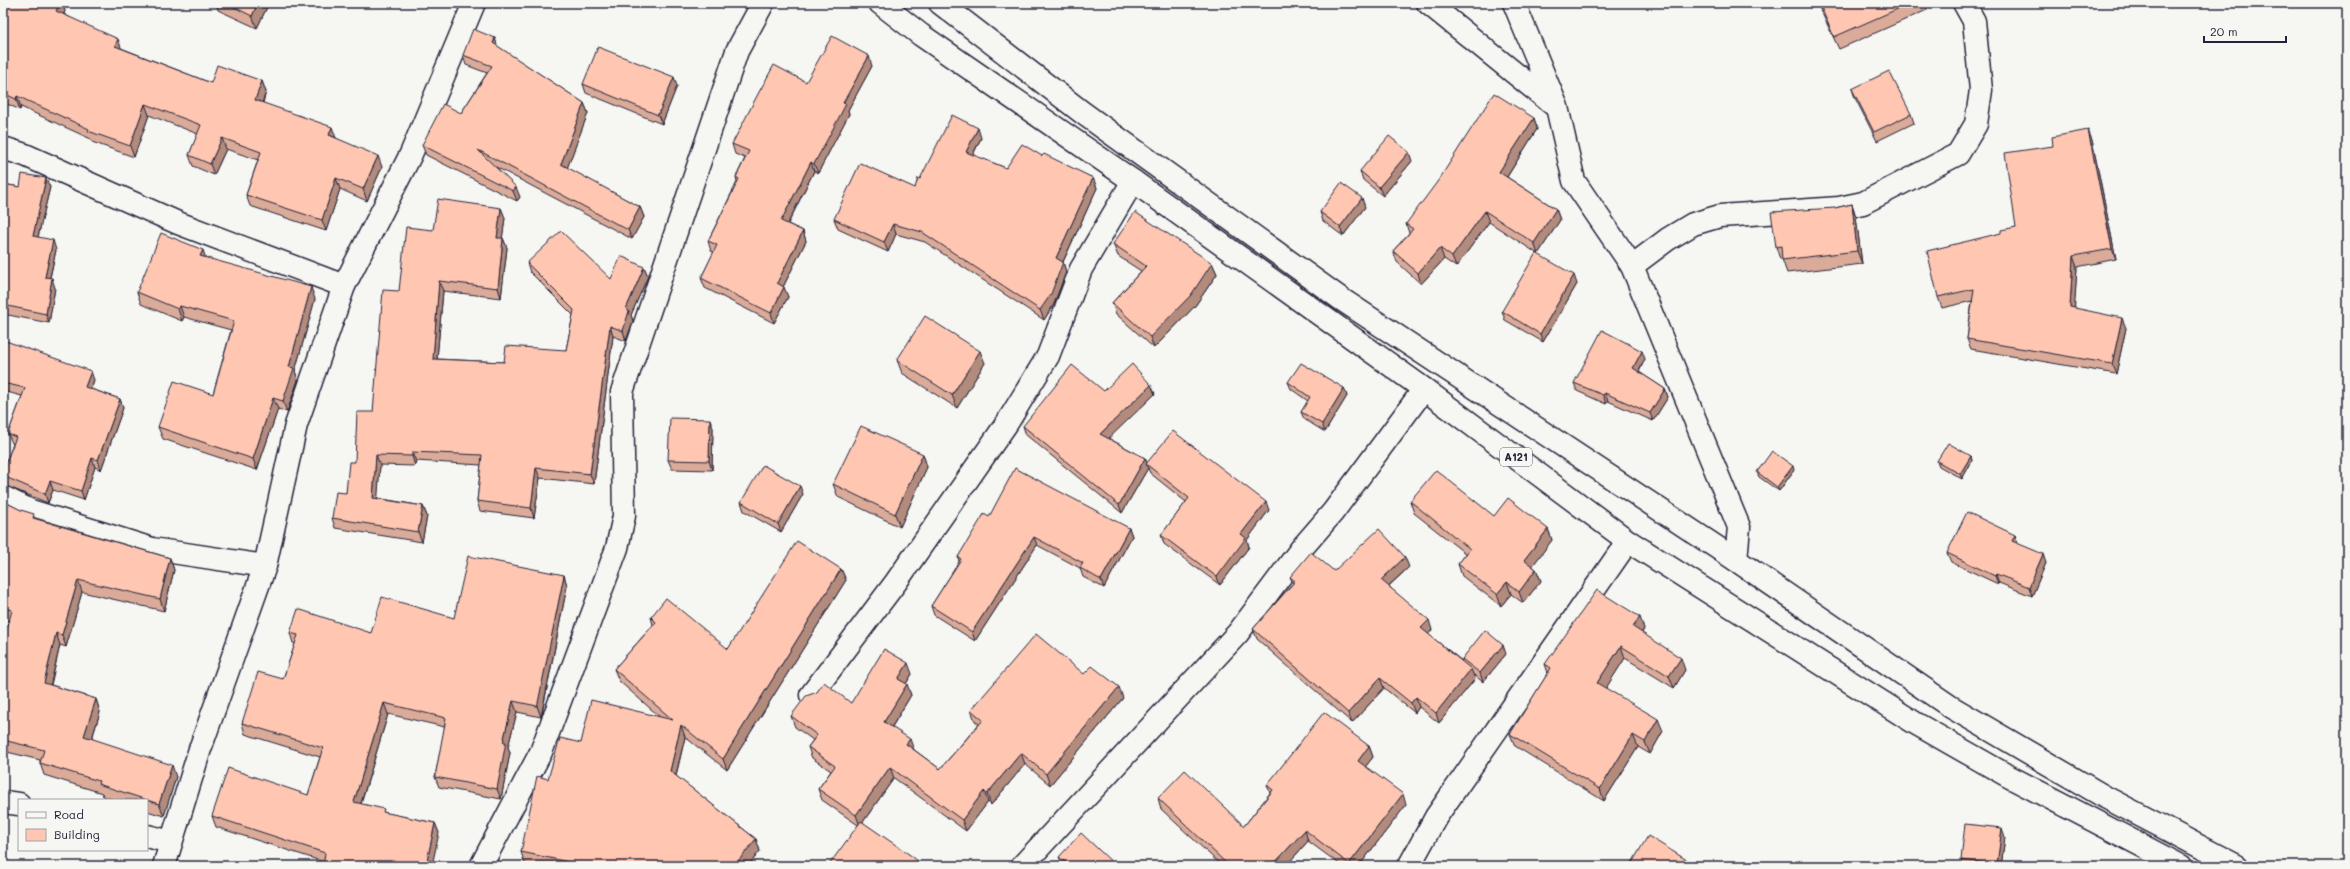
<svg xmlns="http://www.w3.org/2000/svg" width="2350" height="869" font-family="Mali,sans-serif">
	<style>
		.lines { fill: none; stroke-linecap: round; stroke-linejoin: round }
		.street-casing { stroke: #22223b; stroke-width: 25 }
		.primary-casing { stroke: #22223b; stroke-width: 25 }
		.street { stroke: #f6f6f2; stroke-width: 22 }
		.primary { stroke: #f6f6f2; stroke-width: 22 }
		.wall { fill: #dbab99; stroke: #22223b }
		.shaded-wall { fill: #b28b7d; stroke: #22223b }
		.building { fill: #ffc7b2; stroke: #22223b }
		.labels { text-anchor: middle; stroke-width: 3; stroke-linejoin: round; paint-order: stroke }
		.shield { fill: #f6f6f2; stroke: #626272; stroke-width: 1 }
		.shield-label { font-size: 11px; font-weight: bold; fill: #22223b }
	</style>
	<rect width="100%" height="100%" fill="#f6f6f2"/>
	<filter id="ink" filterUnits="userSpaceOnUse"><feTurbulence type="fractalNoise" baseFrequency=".025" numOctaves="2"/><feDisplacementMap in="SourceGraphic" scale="8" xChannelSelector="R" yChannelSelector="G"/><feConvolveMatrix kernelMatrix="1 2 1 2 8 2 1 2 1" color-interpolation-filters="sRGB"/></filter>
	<g filter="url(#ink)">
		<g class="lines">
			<defs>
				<g id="street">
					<polyline points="1428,3 1554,105"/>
					<polyline points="1514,3 1557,107 1574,181 1632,266 1739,527 1736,560"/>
					<polyline points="3,148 25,155 178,223 344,286"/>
					<polyline points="1632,266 1668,239 1693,224 1720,216 1839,208 1863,203 1958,154 1976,124 1981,90 1974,21 1964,3"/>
					<polyline points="3,497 31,511 152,549 265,566"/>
					<polyline points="811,695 896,582 1007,423 1048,356 1081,269 1133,181"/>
					<polyline points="3,802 19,804"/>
					<polyline points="147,836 171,842"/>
					<polyline points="164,866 200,749 265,566 296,425 344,286 411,154 474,3"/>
					<polyline points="481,866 541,752 617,548 624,516 622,392 737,51 763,3"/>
					<polyline points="1022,866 1238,633 1301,549 1333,512 1424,389"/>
					<polyline points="1409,866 1436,817 1628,541"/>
				</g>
				<g id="primary">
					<polyline points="880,3 921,35 1133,181 1424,389 1628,541 1915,723 2008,776 2181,866"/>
					<polyline points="940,3 1083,113 1341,299 1736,560 1951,707 2105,797 2237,866"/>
				</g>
			</defs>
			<use href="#street" class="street-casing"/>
			<use href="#primary" class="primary-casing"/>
			<use href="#street" class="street"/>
			<use href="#primary" class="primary"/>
		</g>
		<g class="wall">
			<polygon points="216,3 269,3 257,28 218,10"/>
			<polygon points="1817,3 1924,3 1927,10 1839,49"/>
			<polygon points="65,11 64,14 121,48 211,83 262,81 266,92 263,103 336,138 382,167 367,201 340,189 326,231 250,206 246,195 258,160 226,149 214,175 193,166 189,155 198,134 149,115 134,157 92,142 91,139 21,107 20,110 3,102 3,18"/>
			<polygon points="495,38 497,46 584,103 588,113 567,168 640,207 644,217 632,239 496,167 520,197 517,201 426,155 422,145 461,113 487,73 466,65 463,55"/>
			<polygon points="872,66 848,110 849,114 830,150 818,173 814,171 788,224 803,231 806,241 783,287 788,297 774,323 705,288 701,278 714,252 711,251 708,241 737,182 736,177 745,158 735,154 732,144 806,82"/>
			<polygon points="583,84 677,86 662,124 586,93"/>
			<polygon points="1852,89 1911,114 1914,123 1877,141 1855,98"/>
			<polygon points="1534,118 1537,129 1507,177 1556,209 1560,220 1538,254 1489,222 1456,267 1444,259 1421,284 1397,262 1393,251 1409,233 1406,224"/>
			<polygon points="981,138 973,155 1006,168 1042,156 1093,178 1097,188 1063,262 1066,272 1054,304 1044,320 925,242 896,234 888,252 838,229 834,219 915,188 920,179"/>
			<polygon points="2092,140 2116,259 2077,267 2074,308 2126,328 2116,374 1971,349 1967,339 1972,301 1942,308 1938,297 2001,233 2016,227 2053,146"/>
			<polygon points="1412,161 1383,196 1363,180 1360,171"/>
			<polygon points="3,184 20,187 50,187 38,237 56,250 50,278 55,288 49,323 3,314"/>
			<polygon points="1852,204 1856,217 1862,264 1787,273 1782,259 1780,259 1776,247 1835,208"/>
			<polygon points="1365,207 1343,236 1323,221 1320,212"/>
			<polygon points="501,208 505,218 502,238 503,238 507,248 501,298 443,291 437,359 504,362 566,350 573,315 530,272 527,263 611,279 644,267 648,276 631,315 633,321 626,341 613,336 594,484 540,478 534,518 480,511 477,501 481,465 416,461 415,466 380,465 377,498 423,506 427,516 422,542 335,528 332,518 346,493 355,462 373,412 399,291 433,230"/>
			<polygon points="1113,244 1212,263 1217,274 1195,306 1154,348 1116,314 1112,303 1141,271 1118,256"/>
			<polygon points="205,258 315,299 295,371 298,380 287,412 278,409 257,470 163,439 158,427 213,394 231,330 184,317 182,321 141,304 137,292"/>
			<polygon points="1577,284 1543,342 1505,320 1502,311"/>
			<polygon points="3,340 94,380 91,389 120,399 123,408 101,470 95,467 84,500 53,490 48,503 4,485 3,482 3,470 13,444 12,443 8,434 22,396 3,391"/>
			<polygon points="1645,359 1639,372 1665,389 1668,397 1653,421 1608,401 1606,404 1577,391 1574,383"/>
			<polygon points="897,360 985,363 957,408 902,373"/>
			<polygon points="1288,382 1344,388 1347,396 1325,432 1304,419 1301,412 1308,401 1291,389"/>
			<polygon points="1151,385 1155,394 1108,438 1145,458 1147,464 1269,510 1247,540 1249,547 1220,585 1164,544 1161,535 1186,502 1150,473 1148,468 1122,513 1026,435 1023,426 1104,391"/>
			<polygon points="713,428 712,470 672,469 668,460"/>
			<polygon points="923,454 927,467 900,527 838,497 833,484"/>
			<polygon points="1971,456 1972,461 1962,479 1939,466 1937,461"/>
			<polygon points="1794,470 1779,491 1759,477 1757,472"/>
			<polygon points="803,494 781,532 744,511 741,502"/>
			<polygon points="3,501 36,518 170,558 174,570 164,611 82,592 66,647 60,645 51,685 96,699 100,712 92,739 176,777 164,816 147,811 147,800 115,800 103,796 102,793 44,775 40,763 40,760 3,751 3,645 9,621 3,619"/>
			<polygon points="1410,501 1494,516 1548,529 1552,540 1532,566 1536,569 1541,581 1523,603 1511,594 1501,606 1462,576 1458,564 1466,554 1414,513"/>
			<polygon points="989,517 1129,528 1132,536 1104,588 1083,577 1080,568 1037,545 975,641 934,615 931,606 959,562 958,557"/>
			<polygon points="2015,535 2018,544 2046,563 2032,596 1999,583 1998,584 1951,562 1947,553"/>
			<polygon points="1409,567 1389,586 1432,630 1428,634 1462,661 1462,659 1506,654 1483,682 1474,675 1475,679 1439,723 1419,707 1415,713 1384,688 1352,723 1257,639 1253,629 1293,583 1290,577 1334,571"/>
			<polygon points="841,569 846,580 727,770 685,737 676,776 756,839 760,851 748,866 534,866 525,864 521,852 548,779 660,717 619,681 614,669 653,625 651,617 728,649"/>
			<polygon points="564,575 567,586 542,714 541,717 517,712 508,747 510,753 501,799 439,787 435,777 445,727 388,714 361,804 386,813 435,823 439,833 324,862 216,827 212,816 308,795 320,757 245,734 242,723 283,679 295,644 293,643 290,633 371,633 454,618"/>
			<polygon points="1644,629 1642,633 1685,670 1674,688 1625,658 1605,689 1663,731 1650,754 1638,747 1604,801 1515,746 1510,734 1548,673 1545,664"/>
			<polygon points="912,674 906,684 911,695 892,727 913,749 940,769 979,724 975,721 971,710 1084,674 1123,698 1050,785 1025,764 991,805 988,802 966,831 894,778 863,822 858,825 822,800 818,789 831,771 812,758 808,747 813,740 795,727 791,716 851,703"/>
			<polygon points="1369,746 1373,757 1365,767 1406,805 1359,866 1342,866 1308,841 1286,866 1222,866 1161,809 1158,798 1244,826 1270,793 1267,785"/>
			<polygon points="2005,837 2001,866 1963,866 1961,860"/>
			<polygon points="1059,857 1116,866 1063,866"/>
		</g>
		<g class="shaded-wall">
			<polygon points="58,3 63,3 65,11 60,22 56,11"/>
			<polygon points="258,3 269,3 257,28 252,16"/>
			<polygon points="495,38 498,48 493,43"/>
			<polygon points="118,39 122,50 115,46"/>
			<polygon points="869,56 872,66 848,110 849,114 818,173 814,164 843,103"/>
			<polygon points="674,77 677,86 662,124 658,115"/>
			<polygon points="262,81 266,92 259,111 255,100"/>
			<polygon points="17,96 21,107 20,110 16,99"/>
			<polygon points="584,103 588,113 565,174 561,164"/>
			<polygon points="145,104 149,115 134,157 130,146"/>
			<polygon points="1534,118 1537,129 1503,183 1499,172"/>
			<polygon points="332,127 336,138 329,135"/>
			<polygon points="978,128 981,138 969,162 966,152"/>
			<polygon points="2088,130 2092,140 2116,259 2112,249"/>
			<polygon points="222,138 226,149 214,175 210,164"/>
			<polygon points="1409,152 1412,161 1383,196 1379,187"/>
			<polygon points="378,156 382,167 367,201 363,189"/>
			<polygon points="811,162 814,171 784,231 781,221"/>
			<polygon points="46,178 50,187 36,245 33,236"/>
			<polygon points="336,178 340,189 326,231 322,220"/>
			<polygon points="1093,178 1097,188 1060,268 1056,258"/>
			<polygon points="516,187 520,197 517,201 513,191"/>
			<polygon points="1362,198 1365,207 1343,236 1340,227"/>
			<polygon points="1852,204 1856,217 1862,264 1857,251"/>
			<polygon points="640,207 644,217 632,239 628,230"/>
			<polygon points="501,208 505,218 501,248 497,238"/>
			<polygon points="1556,209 1560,220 1538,254 1534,243"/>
			<polygon points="1485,211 1489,222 1456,267 1452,257"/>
			<polygon points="893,224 896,234 888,252 884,242"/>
			<polygon points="803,231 806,241 780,293 777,283"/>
			<polygon points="503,238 507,248 501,298 498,288"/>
			<polygon points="53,240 56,250 48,286 45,277"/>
			<polygon points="1440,248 1444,259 1421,284 1418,273"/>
			<polygon points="203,250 207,262 200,256"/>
			<polygon points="2073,256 2077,267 2074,318 2070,307"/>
			<polygon points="1063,262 1066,272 1054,304 1044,320 1040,310"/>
			<polygon points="1212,263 1217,274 1195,306 1154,348 1150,337"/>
			<polygon points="644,267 648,276 631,315 633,321 626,341 623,331 626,309"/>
			<polygon points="1574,275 1577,284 1543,342 1540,334"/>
			<polygon points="52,278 55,288 49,323 46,314"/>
			<polygon points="439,281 443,291 436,369 433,359"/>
			<polygon points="311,287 315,299 295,371 298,380 287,412 283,401 289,367"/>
			<polygon points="784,287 788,297 774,323 771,313"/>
			<polygon points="180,306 184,317 182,321 178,309"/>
			<polygon points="2122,318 2126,328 2116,374 2112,364"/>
			<polygon points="610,326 613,336 594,484 590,474"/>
			<polygon points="980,351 985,363 957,408 952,395"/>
			<polygon points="1642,351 1645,359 1636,377 1633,368"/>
			<polygon points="91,371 94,380 88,396 85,387"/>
			<polygon points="1151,385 1155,394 1104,443 1100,434"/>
			<polygon points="1344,388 1347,396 1325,432 1322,424"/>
			<polygon points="1665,389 1668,397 1653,421 1650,413"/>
			<polygon points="1605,393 1608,401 1606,404 1603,395"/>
			<polygon points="273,398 278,409 257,470 253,459"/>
			<polygon points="120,399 123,408 101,470 98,460"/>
			<polygon points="710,419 713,428 712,470 709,461"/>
			<polygon points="412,452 416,461 415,466 412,456"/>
			<polygon points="923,454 927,467 900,527 895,514"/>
			<polygon points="376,455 380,465 377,508 373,498"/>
			<polygon points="1971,456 1972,461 1962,479 1960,474"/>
			<polygon points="92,458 95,467 84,500 81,491"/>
			<polygon points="1145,458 1148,465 1146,464 1148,468 1122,513 1119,505"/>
			<polygon points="1793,466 1794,470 1779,491 1777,487"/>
			<polygon points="536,468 540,478 534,518 531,508"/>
			<polygon points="50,481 53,490 48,503 45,494"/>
			<polygon points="800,486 803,494 781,532 778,524"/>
			<polygon points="1266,502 1269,510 1247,540 1249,547 1220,585 1217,577 1241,534"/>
			<polygon points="423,506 427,516 422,542 418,532"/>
			<polygon points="1129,528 1132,536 1104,588 1101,580"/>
			<polygon points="1548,529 1552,540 1528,572 1524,560"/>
			<polygon points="2015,535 2018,543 2015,550 2012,541"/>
			<polygon points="1034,537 1037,545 975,641 972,632"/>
			<polygon points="2043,554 2046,563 2032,596 2029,587"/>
			<polygon points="1405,557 1409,567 1385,589 1381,580"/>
			<polygon points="170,558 174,570 164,611 160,599"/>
			<polygon points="841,569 846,580 727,770 723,759"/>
			<polygon points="1536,569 1541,581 1523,603 1519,592"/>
			<polygon points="1996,574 1999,583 1998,584 1995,576"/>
			<polygon points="564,575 567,586 541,717 537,706"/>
			<polygon points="78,580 82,592 66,647 62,635"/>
			<polygon points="1507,582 1511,594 1501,606 1497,594"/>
			<polygon points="1640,617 1644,629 1637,639 1633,627"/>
			<polygon points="1429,620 1432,630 1425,638 1421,628"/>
			<polygon points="56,633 60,645 48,695 44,683"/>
			<polygon points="1503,645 1506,654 1483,682 1480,673"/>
			<polygon points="1621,646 1625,658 1601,696 1597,683"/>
			<polygon points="1681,658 1685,670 1674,688 1669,676"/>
			<polygon points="908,663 912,674 902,690 898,679"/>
			<polygon points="1471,669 1475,679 1439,723 1436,713"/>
			<polygon points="1380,678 1384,688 1352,723 1348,713"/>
			<polygon points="907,684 911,695 888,733 884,722"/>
			<polygon points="1119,687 1123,698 1050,785 1046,774"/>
			<polygon points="1416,697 1419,707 1415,713 1411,703"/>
			<polygon points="96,699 100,712 89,748 84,736"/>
			<polygon points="513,701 517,712 508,747 510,753 501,799 497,789 503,742"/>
			<polygon points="384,703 388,714 358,813 354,802"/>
			<polygon points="1658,719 1663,731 1650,754 1645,742"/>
			<polygon points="681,725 685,737 674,783 670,771"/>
			<polygon points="1633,735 1638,747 1604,801 1600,789"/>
			<polygon points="910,739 914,750 906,744"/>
			<polygon points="1369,746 1373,757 1362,771 1358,761"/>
			<polygon points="1021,753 1025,764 991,805 987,794"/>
			<polygon points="172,765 176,777 164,816 159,804"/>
			<polygon points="890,767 894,778 860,826 856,815"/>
			<polygon points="984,791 988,802 966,831 962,820"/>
			<polygon points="1403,794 1406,805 1359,866 1350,866 1349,864"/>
			<polygon points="435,823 439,833 432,866 426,866"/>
			<polygon points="2002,828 2005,837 2001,866 1998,866 1997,864"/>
			<polygon points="1305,830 1308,841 1286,866 1272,866"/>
			<polygon points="756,839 760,851 748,866 734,866"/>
			<polygon points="1690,862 1692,866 1688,866"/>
		</g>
		<g class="building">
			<polygon points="10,3 60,3 56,11 118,39 115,46 211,83 217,65 262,81 255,100 332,127 329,135 378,156 363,189 336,178 322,220 246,195 261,152 222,138 210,164 189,155 201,125 145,104 130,146 88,131 89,129 17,96 16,99 3,93 3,18"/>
			<polygon points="226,3 258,3 252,16"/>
			<polygon points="1819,3 1911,3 1834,37"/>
			<polygon points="473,29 495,38 493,43 584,103 561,164 640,207 628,230 478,150 516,187 513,191 422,145 443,104 461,113 492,66 463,55"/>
			<polygon points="832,36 869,56 843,103 846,104 827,140 814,164 811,162 781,221 803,231 777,283 784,287 771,313 701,278 717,245 708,241 739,179 736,177 749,151 732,144 758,94 774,65 806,82"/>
			<polygon points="598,47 674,77 658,115 583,84"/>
			<polygon points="1889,71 1911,114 1874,132 1852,89"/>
			<polygon points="1494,93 1534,118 1499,172 1556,209 1534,243 1485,211 1452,257 1440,248 1418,273 1393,251 1413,229 1406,224 1440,178"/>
			<polygon points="952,115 978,128 966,152 1006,168 1022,144 1042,156 1044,154 1093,178 1056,258 1063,262 1051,294 1040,310 922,232 893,224 884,242 834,219 860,163 915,188 918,178 920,179"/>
			<polygon points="2088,130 2112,249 2073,256 2070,307 2122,318 2112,364 1967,339 1974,289 1938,297 1927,251 2001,233 2001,230 2016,227 2005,153 2053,146 2052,137"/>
			<polygon points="1389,136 1409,152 1379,187 1360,171"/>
			<polygon points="22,174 46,178 33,236 53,240 45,277 52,278 46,314 3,305 3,184 20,187"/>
			<polygon points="1341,183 1362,198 1340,227 1320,212"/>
			<polygon points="438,199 501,208 497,238 503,238 498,288 439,281 433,359 504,362 506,346 566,350 574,310 527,263 561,231 611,279 621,256 644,267 626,309 629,311 623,331 610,326 590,474 536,468 531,508 477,501 482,455 412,452 412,456 376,455 373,498 423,506 418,532 332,518 336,492 346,493 349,462 355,462 357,412 373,412 383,290 399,291 406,227 433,230"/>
			<polygon points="1852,204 1857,251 1782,260 1781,246 1776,247 1771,212 1835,208"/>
			<polygon points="1135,212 1212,263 1191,295 1150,337 1112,303 1146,266 1113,244"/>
			<polygon points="161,233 203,250 200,256 311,287 289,367 294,368 283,401 273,398 253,459 158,427 174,381 213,394 234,321 180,306 178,309 137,292"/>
			<polygon points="1536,253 1574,275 1540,334 1502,311"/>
			<polygon points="925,316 980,351 952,395 897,360"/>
			<polygon points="1602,330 1642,351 1633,368 1665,389 1650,413 1605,393 1603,395 1574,383"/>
			<polygon points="3,340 91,371 85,387 120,399 98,460 92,458 81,491 50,481 45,494 3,476 3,470 16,437 8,434 25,388 3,383"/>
			<polygon points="1301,363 1344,388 1322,424 1301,412 1310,397 1288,382"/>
			<polygon points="1132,364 1151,385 1100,434 1145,458 1119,505 1023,426 1072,365 1104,391"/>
			<polygon points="670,418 710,419 709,461 668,460"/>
			<polygon points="861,426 923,454 895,514 833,484"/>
			<polygon points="1173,431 1266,502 1241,534 1246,538 1217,577 1161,535 1189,498 1146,464"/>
			<polygon points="1948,443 1971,456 1960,474 1937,461"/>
			<polygon points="1772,451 1793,466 1777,487 1757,472"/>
			<polygon points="763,465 800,486 778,524 741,502"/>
			<polygon points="1015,468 1129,528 1101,580 1080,568 1083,563 1034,537 972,632 931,606 961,559 958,557 984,514 989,517"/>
			<polygon points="1436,470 1494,516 1508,498 1548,529 1524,560 1536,569 1519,592 1507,582 1497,594 1458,564 1470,549 1410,501"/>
			<polygon points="3,501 21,510 34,514 33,518 170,558 160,599 78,580 62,635 56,633 44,683 96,699 84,736 172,765 159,804 98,784 99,781 40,763 44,750 3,740 3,645 12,610 3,608"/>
			<polygon points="1967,512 2015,535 2012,541 2043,554 2029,587 1996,574 1995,576 1947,553"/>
			<polygon points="1379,529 1405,557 1381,580 1429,620 1421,628 1471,669 1436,713 1416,697 1411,703 1380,678 1348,713 1253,629 1295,581 1290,577 1311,552 1334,571"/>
			<polygon points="797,541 841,569 723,759 681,725 670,771 756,839 734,866 588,866 521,852 537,776 548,779 560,738 581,743 591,700 673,720 614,669 656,622 651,617 666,598 728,649"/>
			<polygon points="468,556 564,575 538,703 537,706 513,701 503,742 506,742 497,789 435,777 446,718 384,703 354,802 384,809 383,812 435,823 426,866 323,866 325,853 212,816 228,768 308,795 323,748 242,723 258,672 283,679 298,635 290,633 298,609 371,633 382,597 454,618"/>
			<polygon points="1597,590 1640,617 1633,627 1681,658 1669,676 1621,646 1597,683 1658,719 1645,742 1633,735 1600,789 1510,734 1551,668 1545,664"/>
			<polygon points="1485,630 1503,645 1480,673 1462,659"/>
			<polygon points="1036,634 1084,674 1092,666 1119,687 1046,774 1021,753 987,794 984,791 962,820 890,767 856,815 818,789 835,766 808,747 817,735 791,716 806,696 817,692 824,682 851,703 884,649 908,663 898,679 907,684 884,722 910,739 906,744 940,769 983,720 971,710"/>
			<polygon points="1324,712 1369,746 1358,761 1403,794 1349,864 1305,830 1272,866 1229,866 1158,798 1185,770 1244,826 1273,790 1267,785"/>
			<polygon points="861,821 913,857 924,866 828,866"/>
			<polygon points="1965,824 2002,828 1997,864 1961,860"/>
			<polygon points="1081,833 1116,866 1070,866 1059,857"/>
			<polygon points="1648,836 1690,862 1688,866 1630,866"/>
		</g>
	</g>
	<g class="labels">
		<rect class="shield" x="1500" y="448" width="32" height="18" rx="3"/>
		<g class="shield-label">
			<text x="1516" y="461">A121</text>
		</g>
	</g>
	<rect width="2350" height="869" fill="none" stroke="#f6f6f2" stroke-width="16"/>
	<rect x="8" y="8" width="2334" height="853" fill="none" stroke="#22223b" stroke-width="1.5" filter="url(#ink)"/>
	<rect x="18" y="799" width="130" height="52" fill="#f6f6f2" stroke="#a1a1a9"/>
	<rect x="26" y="812" width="20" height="6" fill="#f6f6f2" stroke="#a1a1a9"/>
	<text x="54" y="819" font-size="12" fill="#22223b">Road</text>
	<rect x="26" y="829" width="20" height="12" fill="#ffc7b2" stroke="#a1a1a9"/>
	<text x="54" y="839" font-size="12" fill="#22223b">Building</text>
	<path d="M2204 36v6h82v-6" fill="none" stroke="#22223b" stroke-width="2"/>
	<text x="2210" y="36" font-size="12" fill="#22223b" stroke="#f6f6f2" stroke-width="3" paint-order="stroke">20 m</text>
</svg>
